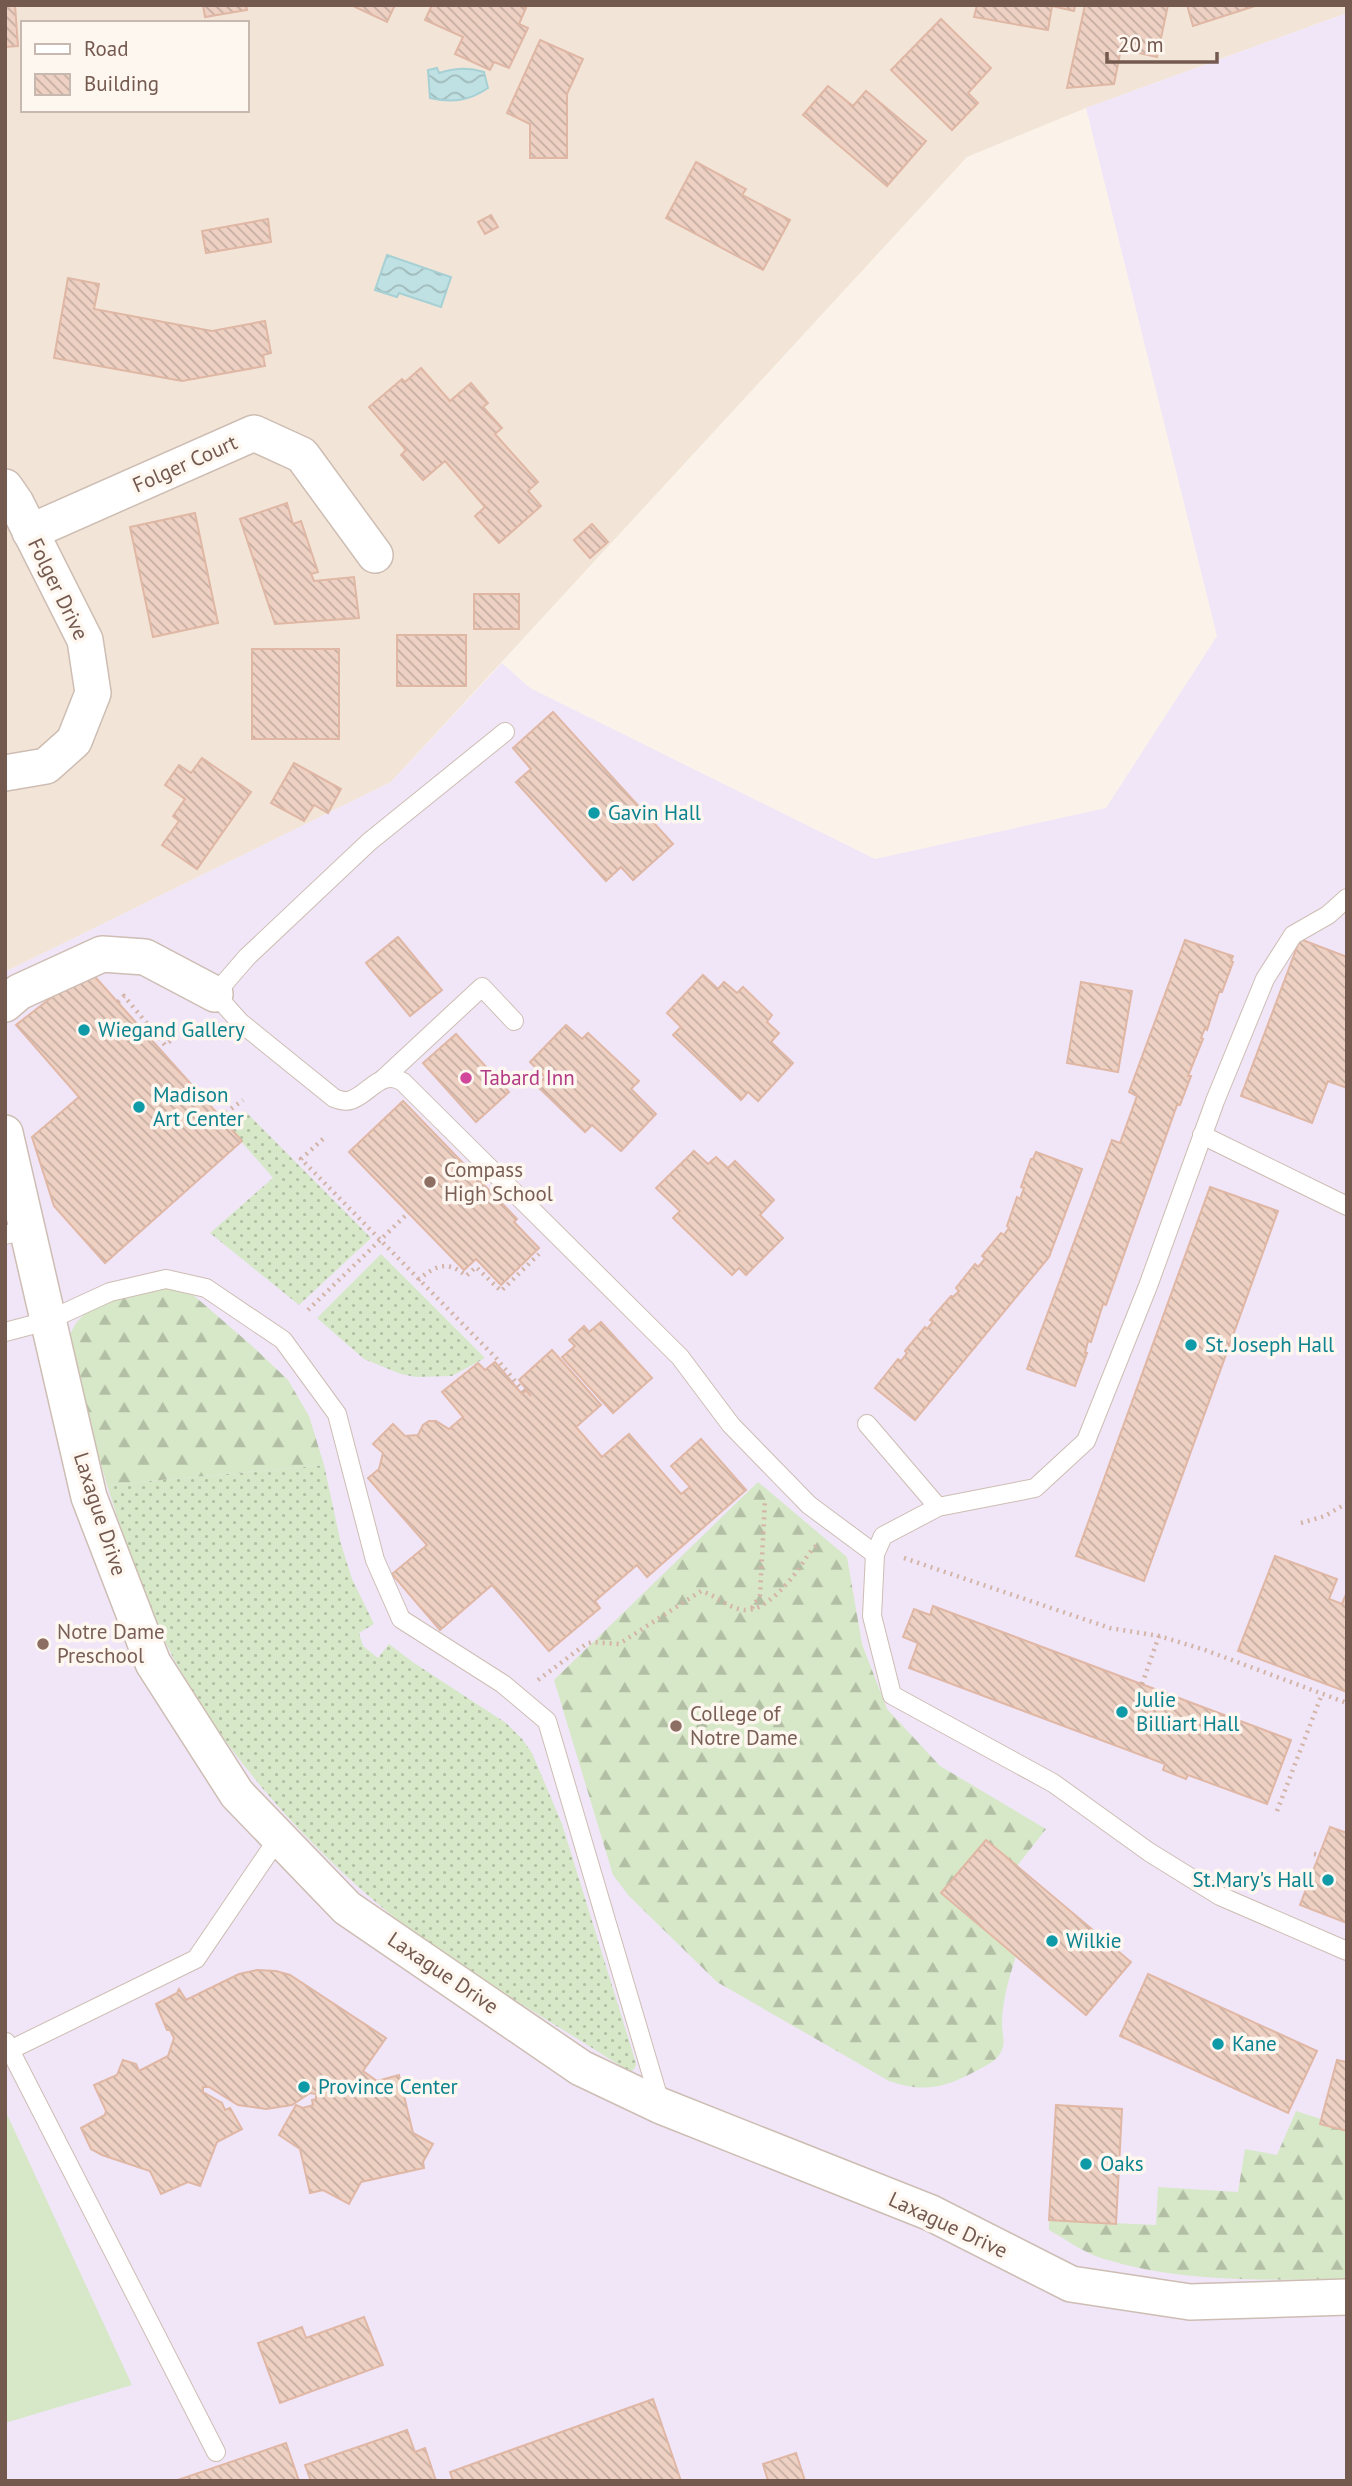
<svg xmlns="http://www.w3.org/2000/svg" width="1352" height="2486" font-family="'PT Sans',sans-serif">
	<style>
		.residential { fill: #f2e5d8; fill-rule: evenodd }
		.education { fill: #f0e6f8 }
		.grass { fill: url(#grass-dots) }
		.forest { fill: url(#forest-firs) }
		.garden { fill: #d7e8c8 }
		.water { fill: url(#water-waves); stroke: #a6d0d4; stroke-width: 2 }
		.building { fill: url(#building-back-hatch); stroke: #e0b7a5; stroke-width: 2 }
		.lines { fill: none; stroke-linecap: round; stroke-linejoin: round }
		.lane-casing { stroke: #cebdb3; stroke-width: 20 }
		.street-casing { stroke: #cebdb3; stroke-width: 38 }
		.path { stroke: #d3b4a6; stroke-width: 4.5; stroke-dasharray: 2 5; stroke-linecap: butt }
		.lane { stroke: #fff; stroke-width: 18 }
		.street { stroke: #fff; stroke-width: 35 }
		.culture-dot { fill: #0f9aa8; stroke: #fef7f0; stroke-width: 2.5 }
		.hotel-dot { fill: #d1479c; stroke: #fef7f0; stroke-width: 2.5 }
		.education-dot { fill: #8d6e63; stroke: #fef7f0; stroke-width: 2.5 }
		.labels { text-anchor: middle; stroke-width: 7; stroke-linejoin: round; paint-order: stroke }
		.street-label { font-size: 21px; fill: #74594f; stroke: #fef7f0 }
		.culture-label { font-size: 21px; fill: #0d838f; stroke: #fef7f0; text-anchor: start }
		.hotel-label { font-size: 21px; fill: #b23c85; stroke: #fef7f0; text-anchor: start }
		.education-label { font-size: 21px; fill: #785e54; stroke: #fef7f0; text-anchor: start }
	</style>
	<defs>
		<pattern id="grass-dots" width="8" height="8" patternUnits="userSpaceOnUse" patternTransform="scale(1.75)"><rect width="8" height="8" fill="#d7e8c8"/><path d="M2 2h.1M6 6h.1" fill="none" stroke="#b3bfa5" stroke-width="1.8" stroke-linecap="round"/></pattern>
		<pattern id="forest-firs" width="22" height="20" patternUnits="userSpaceOnUse" patternTransform="scale(1.75)"><rect width="22" height="20" fill="#d7e8c8"/><path d="M5 1l3.5 6h-7zM16 11l3.5 6h-7z" fill="#b3bfa5"/></pattern>
		<pattern id="water-waves" width="16" height="10" patternUnits="userSpaceOnUse" patternTransform="scale(1.75)"><rect width="16" height="10" fill="#bfe1e3"/><path d="M0 5q4-4 8 0t8 0" fill="none" stroke="#a0b9ba"/></pattern>
		<pattern id="building-back-hatch" width="6" height="6" patternUnits="userSpaceOnUse" patternTransform="scale(1.75)"><rect width="6" height="6" fill="#eed1c3"/><path d="M-1 5l2 2M0 0l6 6M5-1l2 2" fill="none" stroke="#c5ada1"/></pattern>
	</defs>
	<rect width="100%" height="100%" fill="#fbf3e9"/>
	<path class="residential" d="M5 5H1347V13L1086 108 967 157 391 782 5 972ZM23 23H247V110H23Z"/>
	<polygon class="education" points="1347,13 1347,2481 5,2481 5,972 391,782 502,663 530,688 875,859 1106,808 1217,636 1086,108"/>
	<g class="grass">
		<polygon points="245,1111 371,1238 299,1305 210,1233 273,1178 227,1125"/>
		<polygon points="381,1254 485,1358 452,1376 416,1377 401,1374 364,1359 317,1318"/>
		<path d="M324 1465 341 1544 352 1579 374 1624 359 1633 363 1646 378 1658 389 1644 414 1663 506 1723 522 1739 532 1753 562 1824 636 2063V2066L632 2071 624 2068C560 2027 494 1989 431 1945 338 1879 241 1777 184 1677 149 1618 128 1550 107 1485Z"/>
	</g>
	<g class="forest">
		<path d="M170 1288 192 1294 251 1345 288 1380 309 1416 324 1465 107 1485 68 1350C68 1301 132 1293 170 1288Z"/>
		<path d="M758 1482 847 1557 862 1644 887 1709 940 1766 1046 1829 1017 1866 941 1893 1016 1956C1009 1978 1002 2001 1002 2025 1002 2033 1006 2043 1001 2052 997 2061 985 2066 976 2071 944 2088 924 2093 889 2081L717 1982 629 1896 613 1875 554 1680Z"/>
		<path d="M1296 2111 1321 2119 1320 2124 1347 2131V2279C1265 2280 1181 2283 1101 2258 1083 2252 1065 2239 1049 2230V2220L1156 2225 1158 2187 1238 2192 1245 2149 1277 2155Z"/>
	</g>
	<polygon class="garden" points="5,2110 132,2385 5,2423"/>
	<g class="water">
		<path d="M437 68 439 73C455 68 468 67 484 72L488 88C469 101 452 103 430 98L428 70Z"/>
		<polygon points="387,255 451,277 441,307 399,293 397,297 375,290"/>
	</g>
	<g class="building">
		<polygon points="5,5 15,5 18,46 5,47"/>
		<polygon points="203,5 246,5 247,10 205,17"/>
		<polygon points="351,5 395,5 387,22"/>
		<polygon points="432,5 519,5 526,8 519,24 528,28 509,68 494,62 490,70 455,54 463,37 425,20"/>
		<polygon points="977,5 1075,5 1074,11 1052,6 1048,30 974,17"/>
		<polygon points="1085,5 1168,5 1157,57 1121,49 1114,84 1067,88"/>
		<polygon points="1187,5 1258,5 1193,26"/>
		<polygon points="941,19 991,68 968,93 978,103 952,130 891,70"/>
		<polygon points="540,40 583,59 567,94 567,158 530,158 530,124 507,113"/>
		<polygon points="828,86 853,106 866,91 926,141 887,186 803,115"/>
		<polygon points="696,162 746,189 742,195 790,220 763,270 666,218"/>
		<polygon points="491,215 498,227 485,234 478,222"/>
		<polygon points="268,219 271,242 206,253 202,231"/>
		<polygon points="68,278 99,284 94,309 212,331 265,321 271,353 263,355 265,366 182,381 54,358"/>
		<polygon points="421,368 450,401 471,383 488,403 483,407 502,428 495,434 538,482 528,491 541,506 499,543 475,516 485,507 445,461 423,480 401,455 406,450 369,407 402,379 405,382"/>
		<polygon points="287,503 293,524 301,521 318,572 311,574 314,581 354,577 359,618 275,624 240,519"/>
		<polygon points="195,513 218,623 153,637 130,527"/>
		<polygon points="592,524 608,542 590,558 574,540"/>
		<rect x="474" y="594" width="45" height="35"/>
		<rect x="397" y="635" width="69" height="51"/>
		<rect x="252" y="649" width="87" height="90"/>
		<polygon points="553,712 673,844 633,880 621,867 606,881 516,782 531,769 513,748"/>
		<polygon points="202,758 251,792 197,869 162,845 179,821 173,816 185,799 165,785 179,765 191,773"/>
		<polygon points="294,763 341,789 328,813 314,805 304,821 271,803"/>
		<polygon points="398,937 442,990 410,1016 366,963"/>
		<polygon points="1300,939 1347,957 1347,1088 1328,1081 1312,1123 1241,1096"/>
		<polygon points="1185,940 1233,956 1231,961 1233,962 1222,992 1219,992 1207,1030 1205,1028 1201,1038 1203,1039 1188,1076 1191,1076 1180,1105 1177,1105 1106,1305 1103,1304 1091,1342 1088,1341 1085,1353 1087,1353 1075,1386 1027,1369 1112,1140 1120,1143 1137,1096 1129,1092"/>
		<polygon points="88,969 242,1141 105,1263 54,1206 32,1137 79,1097 16,1025"/>
		<polygon points="703,975 718,989 724,982 737,993 743,987 772,1015 767,1022 779,1033 771,1042 793,1063 758,1101 748,1092 741,1100 673,1035 681,1027 667,1013"/>
		<polygon points="1081,982 1132,991 1118,1072 1067,1063"/>
		<polygon points="566,1025 582,1039 588,1033 639,1081 631,1089 656,1114 621,1151 592,1125 585,1132 537,1086 545,1077 530,1062"/>
		<polygon points="456,1034 509,1092 476,1122 423,1063"/>
		<polygon points="403,1101 517,1219 514,1222 539,1248 501,1285 476,1259 464,1270 349,1152"/>
		<polygon points="694,1151 708,1164 716,1157 728,1168 735,1161 774,1200 760,1215 783,1238 746,1275 739,1268 732,1275 673,1218 680,1211 656,1188"/>
		<polygon points="1036,1152 1082,1169 1049,1257 915,1420 875,1388 898,1359 901,1361 907,1353 905,1351 925,1327 927,1329 933,1322 930,1320 951,1296 953,1297 959,1291 956,1288 975,1264 978,1267 985,1259 982,1256 1001,1233 1004,1235 1009,1228 1007,1226 1017,1197 1020,1199 1024,1188 1021,1187 1031,1159 1033,1159"/>
		<polygon points="1210,1187 1278,1211 1144,1581 1076,1556"/>
		<polygon points="601,1322 652,1378 613,1413 562,1357 575,1346 569,1340 584,1326 589,1332"/>
		<polygon points="552,1350 601,1405 576,1427 602,1457 629,1434 681,1494 690,1487 671,1466 701,1439 746,1490 647,1577 637,1565 595,1601 600,1608 549,1651 492,1585 440,1630 392,1574 427,1545 368,1478 379,1469 383,1453 373,1444 393,1424 405,1436 418,1435 423,1425 429,1421 436,1421 449,1429 463,1417 442,1392 478,1363 485,1370 495,1362 522,1394 526,1390 531,1396 519,1380"/>
		<polygon points="1275,1556 1337,1579 1329,1599 1342,1604 1347,1592 1347,1692 1238,1651"/>
		<polygon points="933,1606 1291,1740 1267,1804 1188,1775 1186,1779 1163,1770 1165,1764 909,1668 918,1643 903,1637 914,1609 930,1615"/>
		<polygon points="1330,1827 1347,1833 1347,1923 1300,1905"/>
		<polygon points="986,1840 1131,1962 1086,2015 941,1893"/>
		<polygon points="257,1970 276,1971 290,1975 386,2038 363,2071 377,2081 399,2075 413,2133 433,2144 423,2162 424,2168 361,2182 349,2204 323,2190 310,2193 300,2149 279,2135 296,2105 303,2108 313,2105 312,2100 316,2099 316,2094 310,2093 292,2105 266,2109 238,2105 209,2087 203,2087 203,2092 222,2103 225,2110 230,2108 242,2129 217,2142 200,2186 188,2182 161,2194 150,2171 102,2155 91,2149 81,2128 105,2115 106,2111 94,2085 117,2075 123,2060 136,2064 139,2071 168,2056 174,2038 170,2030 167,2030 156,2004 177,1993 179,1989 186,2000 239,1974"/>
		<polygon points="1148,1974 1317,2051 1288,2113 1120,2036"/>
		<polygon points="1337,2060 1347,2062 1347,2131 1320,2124"/>
		<polygon points="1056,2105 1122,2109 1116,2224 1049,2220"/>
		<polygon points="364,2317 383,2365 280,2403 258,2343 302,2327 306,2338"/>
		<polygon points="653,2399 681,2481 453,2481 450,2472"/>
		<polygon points="407,2430 415,2452 425,2448 436,2481 311,2481 305,2465"/>
		<polygon points="286,2443 299,2481 175,2481"/>
		<polygon points="796,2453 805,2481 768,2481 763,2464"/>
	</g>
	<g class="lines">
		<defs>
			<g id="lane">
				<path d="M505 732 369 842 247 957 215 994 240 1022 334 1098C339 1100 346 1102 351 1100 369 1094 382 1068 403 1082L680 1357 731 1425 809 1505 875 1554"/>
				<polyline points="1347,898 1328,915 1293,935 1265,979 1215,1101 1148,1286 1086,1441 1035,1488 938,1507 883,1536 875,1554 872,1616 892,1695 1053,1783 1149,1852 1220,1896 1347,1951"/>
				<polyline points="383,1079 482,987 514,1021"/>
				<polyline points="1202,1135 1347,1206"/>
				<polyline points="5,1235 26,1229"/>
				<polyline points="5,1332 47,1321 110,1292 166,1279 206,1288 283,1340 337,1414 375,1560 401,1619 503,1684 547,1721 661,2106"/>
				<polyline points="867,1424 938,1507"/>
				<polyline points="6,2042 10,2050 196,1959 279,1837"/>
				<polyline points="10,2050 216,2452"/>
			</g>
			<g id="street">
				<polyline points="5,487 16,503 85,640 93,693 74,741 46,766 5,773"/>
				<polyline points="30,532 254,433 302,455 375,555"/>
				<polyline points="5,1004 19,992 102,954 145,957 215,994"/>
				<polyline points="5,1133 89,1497 153,1663 237,1794 347,1908 581,2068 661,2106 931,2213 1071,2284 1190,2302 1347,2297"/>
			</g>
		</defs>
		<use href="#lane" class="lane-casing"/>
		<use href="#street" class="street-casing"/>
		<g class="path">
			<polyline points="118,1002 124,996 165,1045 178,1035"/>
			<polyline points="220,1117 243,1100"/>
			<polyline points="323,1139 301,1159 497,1359 524,1392"/>
			<path d="M418 1280C436 1265 448 1260 466 1276L476 1267 501 1291 539 1254"/>
			<polyline points="308,1310 408,1213"/>
			<polyline points="1301,1523 1325,1516 1347,1503"/>
			<polyline points="904,1558 1110,1628 1159,1636 1205,1650 1347,1703"/>
			<polyline points="752,1608 760,1595 765,1500"/>
			<path d="M538 1680 586 1644 592 1642 619 1644 701 1591C716 1595 730 1610 746 1610 764 1610 784 1588 794 1575 803 1565 807 1553 817 1545"/>
			<polyline points="1142,1684 1159,1636"/>
			<polyline points="1277,1811 1322,1694"/>
			<polyline points="1314,1854 1319,1855"/>
		</g>
		<use href="#lane" class="lane"/>
		<use href="#street" class="street"/>
	</g>
	<g class="culture-dot">
		<circle cx="594" cy="813" r="7"/>
		<circle cx="84" cy="1030" r="7"/>
		<circle cx="139" cy="1107" r="7"/>
		<circle cx="1191" cy="1345" r="7"/>
		<circle cx="1122" cy="1712" r="7"/>
		<circle cx="1328" cy="1880" r="7"/>
		<circle cx="1052" cy="1941" r="7"/>
		<circle cx="1218" cy="2044" r="7"/>
		<circle cx="304" cy="2087" r="7"/>
		<circle cx="1086" cy="2164" r="7"/>
	</g>
	<circle class="hotel-dot" cx="466" cy="1078" r="7"/>
	<g class="education-dot">
		<circle cx="430" cy="1182" r="7"/>
		<circle cx="43" cy="1644" r="7"/>
		<circle cx="676" cy="1726" r="7"/>
	</g>
	<g class="labels">
		<g class="street-label">
			<text transform="translate(185 464) rotate(-24)" y="7">Folger Court</text>
			<text transform="translate(58 589) rotate(64)" y="7">Folger Drive</text>
			<text transform="translate(100 1514) rotate(72)" y="7">Laxague Drive</text>
			<text transform="translate(443 1973) rotate(34)" y="7">Laxague Drive</text>
			<text transform="translate(948 2225) rotate(25)" y="7">Laxague Drive</text>
		</g>
		<g class="culture-label">
			<text x="608" y="820">Gavin Hall</text>
			<text x="98" y="1037">Wiegand Gallery</text>
			<text x="153" y="1102">Madison<tspan x="153" dy="24">Art Center</tspan></text>
			<text x="1205" y="1352">St. Joseph Hall</text>
			<text x="1136" y="1707">Julie<tspan x="1136" dy="24">Billiart Hall</tspan></text>
			<text x="1314" y="1887" text-anchor="end">St.Mary's Hall</text>
			<text x="1066" y="1948">Wilkie</text>
			<text x="1232" y="2051">Kane</text>
			<text x="318" y="2094">Province Center</text>
			<text x="1100" y="2171">Oaks</text>
		</g>
		<g class="hotel-label">
			<text x="480" y="1085">Tabard Inn</text>
		</g>
		<g class="education-label">
			<text x="444" y="1177">Compass<tspan x="444" dy="24">High School</tspan></text>
			<text x="57" y="1639">Notre Dame<tspan x="57" dy="24">Preschool</tspan></text>
			<text x="690" y="1721">College of<tspan x="690" dy="24">Notre Dame</tspan></text>
		</g>
	</g>
	<rect width="1352" height="2486" fill="none" stroke="#74594f" stroke-width="14"/>
	<rect x="21" y="21" width="228" height="91" fill="#fef7f0" stroke="#c7b8b0" stroke-width="2"/>
	<rect x="35" y="44" width="35" height="10" fill="#ffffff" stroke="#c7b8b0" stroke-width="2"/>
	<text x="84" y="56" font-size="21" fill="#74594f">Road</text>
	<rect x="35" y="74" width="35" height="21" fill="url(#building-back-hatch)" stroke="#c7b8b0" stroke-width="2"/>
	<text x="84" y="91" font-size="21" fill="#74594f">Building</text>
	<path d="M1107 52v10h110v-10" fill="none" stroke="#74594f" stroke-width="3.5"/>
	<text x="1118" y="52" font-size="21" fill="#74594f" stroke="#fef7f0" stroke-width="5" paint-order="stroke">20 m</text>
</svg>
